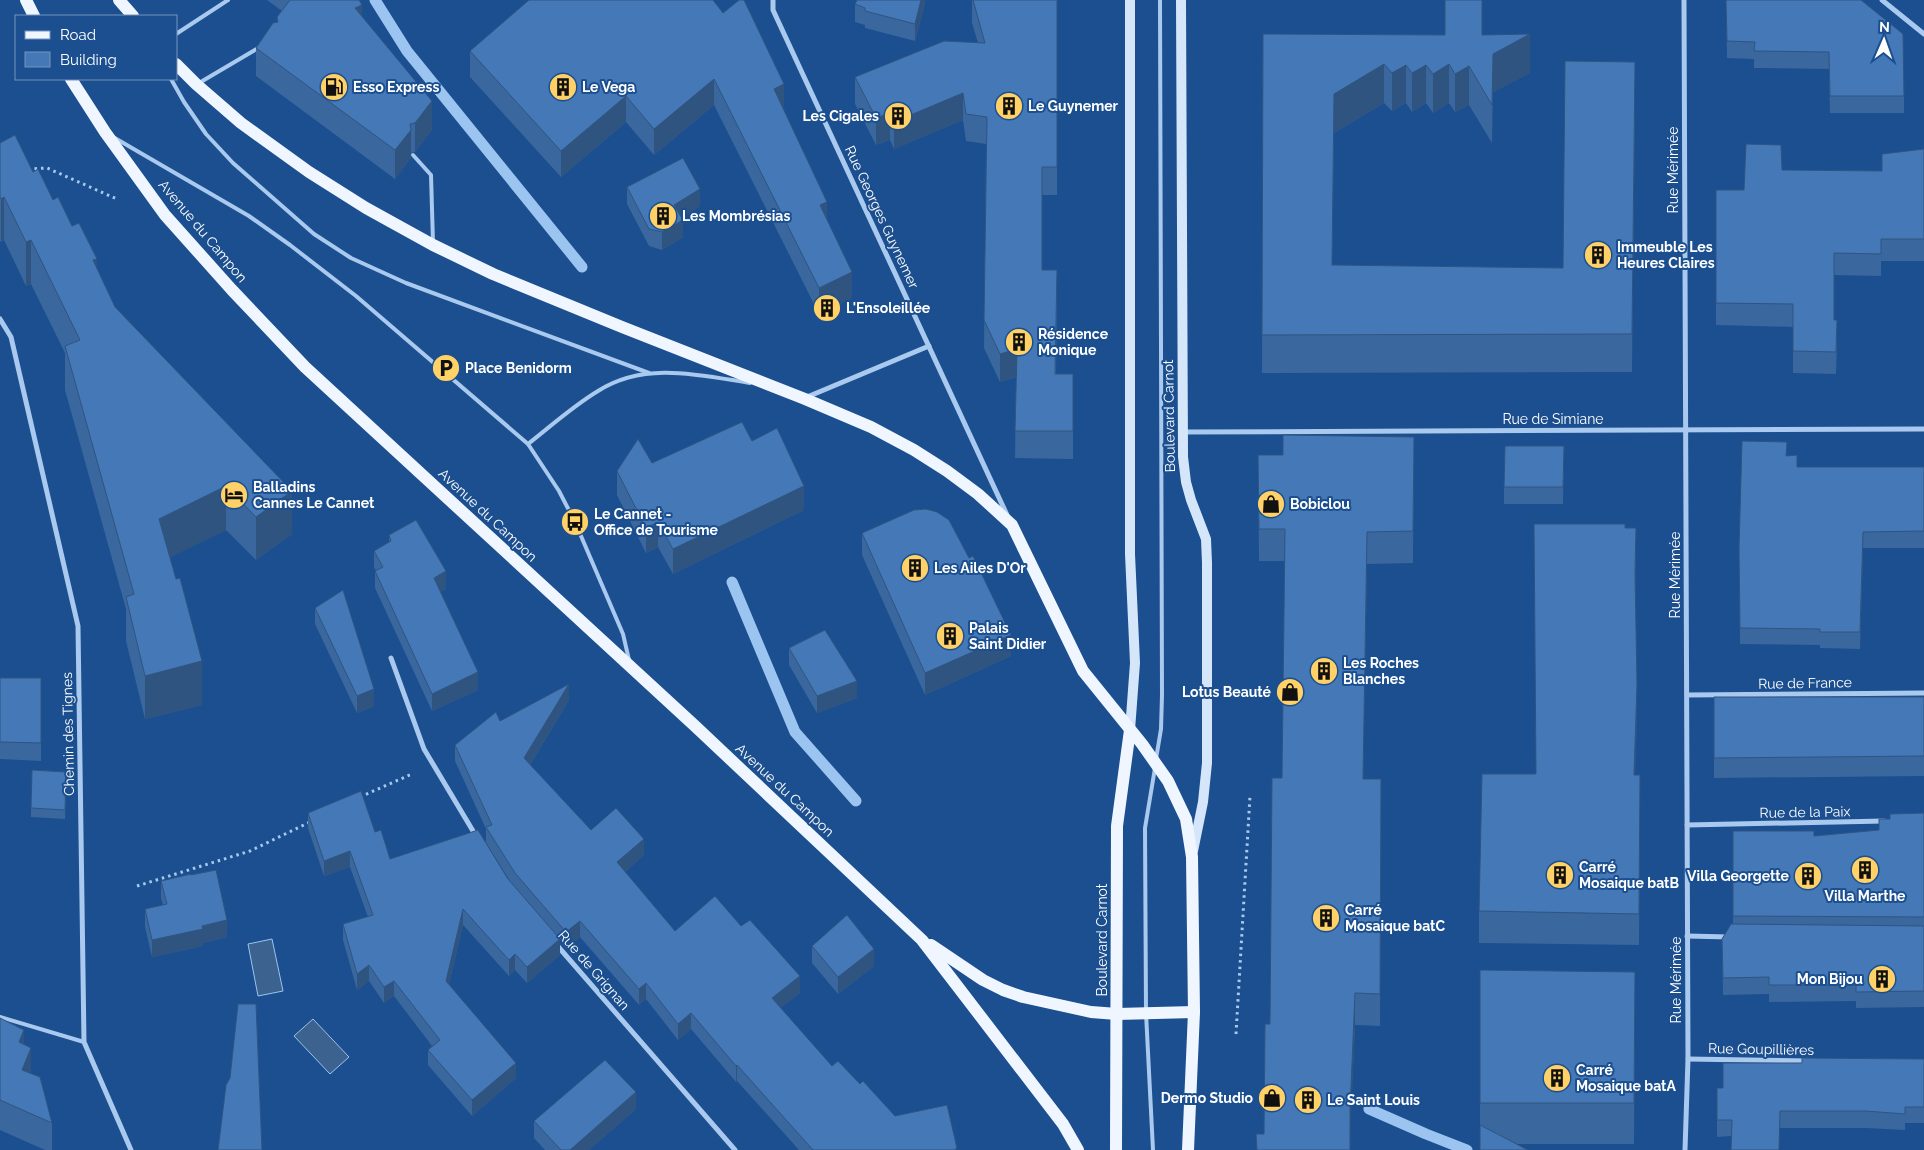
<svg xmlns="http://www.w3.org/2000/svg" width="1924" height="1150" font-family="Raleway,sans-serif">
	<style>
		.water { fill: #3c6290; stroke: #9cc4f0 }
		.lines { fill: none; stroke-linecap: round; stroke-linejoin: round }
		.stream { stroke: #9cc4f0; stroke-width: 11 }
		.path { stroke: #a9c9ee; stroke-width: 3; stroke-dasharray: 2.5 4; stroke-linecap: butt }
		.lane { stroke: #a9c9ee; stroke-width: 4 }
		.street { stroke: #a9c9ee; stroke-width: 5 }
		.secondary { stroke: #d6e6fa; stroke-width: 10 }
		.primary { stroke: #f0f6ff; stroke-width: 12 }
		.wall { fill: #3a679d }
		.shaded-wall { fill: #305480 }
		.building { fill: #4478b7; stroke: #305480 }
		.labels { text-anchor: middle; stroke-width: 4; stroke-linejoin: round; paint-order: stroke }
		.poi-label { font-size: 14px; font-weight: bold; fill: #fff; stroke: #1b4f8f; text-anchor: start }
		.street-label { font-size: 14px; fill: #fff; stroke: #1b4f8f }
	</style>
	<rect width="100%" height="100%" fill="#1b4f8f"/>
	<g class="water">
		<polygon points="272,939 283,991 258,996 248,944"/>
		<polygon points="313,1019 349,1057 330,1074 294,1036"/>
	</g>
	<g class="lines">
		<g class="stream">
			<polyline points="375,0 407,51 582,267"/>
			<polyline points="732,582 795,732 856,801"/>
			<polyline points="1369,1109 1426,1134 1467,1150"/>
		</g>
		<g class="path">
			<polyline points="28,169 47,168 117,199"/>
			<polyline points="360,797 412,774"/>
			<polyline points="137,886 250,851 310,822"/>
			<polyline points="1236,1034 1250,796"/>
		</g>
		<g class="lane">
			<polyline points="176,34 228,0"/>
			<polyline points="171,79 184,102 206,134 233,163 314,234 351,258 406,283 649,373"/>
			<polyline points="199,83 260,47"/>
			<polyline points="113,137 249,216 290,245 356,296 528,444 559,491 575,522 623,634 629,660"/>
			<polyline points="413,155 431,175 433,243"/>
			<path d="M528 444C551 426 573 406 598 391 644 361 700 375 750 383"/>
			<polyline points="1156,759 1161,729 1162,695 1160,0"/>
			<polyline points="0,1017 84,1042"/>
			<polyline points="1153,1150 1146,1013 1145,828 1155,768"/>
		</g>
		<g class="street">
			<polyline points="773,0 773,10 1007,515"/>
			<polyline points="1684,0 1688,1059 1685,1150"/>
			<polyline points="1882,0 1924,34"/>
			<polyline points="0,319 11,337 78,626 84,1042 131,1150"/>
			<polyline points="807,397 929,346"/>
			<polyline points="1182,432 1924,429"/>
			<polyline points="391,658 424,749 476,836"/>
			<polyline points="1687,695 1924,693"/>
			<polyline points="1687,825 1884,821"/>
			<polyline points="1687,936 1729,937"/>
			<polyline points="555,943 735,1150"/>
			<polyline points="1688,1059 1809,1061"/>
		</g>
		<g class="secondary">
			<polyline points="1130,0 1130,554 1135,663 1130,730"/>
			<polyline points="1181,0 1183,457 1186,482 1191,500 1206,539 1207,563 1207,763 1203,802 1193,851"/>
		</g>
		<g class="primary">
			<polyline points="26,0 34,16"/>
			<polyline points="119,0 133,16"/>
			<polyline points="176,64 196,84 241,123 309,172 366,208 433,245 493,274 622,327 805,399 871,427 914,450 947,471 978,494 1012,525 1083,671 1142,744 1168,781 1186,819 1192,857 1194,1012 1188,1150"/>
			<polyline points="71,79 105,132 165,215 232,290 305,367 695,726 922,940 1063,1124 1078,1150"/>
			<polyline points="931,945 983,980 1003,990 1023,997 1091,1012 1117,1014 1194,1012"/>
			<polyline points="1116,1150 1117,826 1130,730"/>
		</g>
	</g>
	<g class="wall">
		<polygon points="267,0 359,0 362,16 432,130 415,152 411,153 411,158 395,179 256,76 256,48 277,22 277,17 282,11"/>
		<polygon points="529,0 784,110 852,298 819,314 714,105 654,155 626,122 561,177 470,77 470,51"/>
		<polygon points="925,0 925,3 915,41 865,28 865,25 855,22 855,4"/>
		<polygon points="972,0 1057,0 1057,195 1042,195 1042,270 1057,297 1056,374 1073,374 1073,459 1015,458 1016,377 1000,382 984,348 986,144 966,141 963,120 894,149 890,140 876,145 855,104 855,77 978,43 972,23"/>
		<polygon points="1726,0 1861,0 1904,96 1904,113 1830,113 1829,69 1754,68 1754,59 1727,58"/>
		<polygon points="1263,34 1482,35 1530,73 1493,92 1492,143 1469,105 1455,112 1449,103 1433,113 1426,103 1412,112 1406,103 1392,111 1384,103 1334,133 1332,265 1563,268 1635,100 1632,372 1262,373"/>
		<polygon points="0,143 33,172 72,226 97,269 115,307 292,534 256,560 226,530 170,557 202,705 145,719 126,641 126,609 65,390 65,353 31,284 26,286 4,240 1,242 0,241"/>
		<polygon points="1924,149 1924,261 1881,261 1881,276 1834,275 1834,320 1837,342 1836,374 1793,373 1793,327 1716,325 1716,190 1744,190 1782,170 1882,171"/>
		<polygon points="627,187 700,206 681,218 683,237 662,250 649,246 627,204"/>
		<polygon points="1414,437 1413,563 1367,564 1363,779 1381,779 1380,1026 1355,1025 1350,1135 1264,1134 1282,778 1285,561 1259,561 1258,455 1283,455"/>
		<polygon points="752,441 804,510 673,574 658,547 646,553 617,495 617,471"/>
		<polygon points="1564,446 1563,504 1504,504 1504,487"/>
		<polygon points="1787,456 1797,467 1924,467 1924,548 1863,548 1860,649 1820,648 1820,645 1740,644 1739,548"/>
		<polygon points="1625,528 1636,560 1635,595 1637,715 1635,775 1640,775 1639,945 1479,943 1479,911 1536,774"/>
		<polygon points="862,533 1011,656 925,695 862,555"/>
		<polygon points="389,535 446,589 440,592 478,690 432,711 375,588 375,571 376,570 374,568 374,551 389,542"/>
		<polygon points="315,608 374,706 357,713 315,624"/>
		<polygon points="789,648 857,698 817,713 789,665"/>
		<polygon points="0,678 41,678 41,761 0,759"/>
		<polygon points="1714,697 1924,697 1924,776 1714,778"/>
		<polygon points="569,700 530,765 591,830 644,855 625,872 675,931 741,926 800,993 780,1008 832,1066 860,1084 895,1116 957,1150 799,1150 737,1081 736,1082 691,1029 678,1040 646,999 639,1005 580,937 566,949 560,941 560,955 527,983 515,970 509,976 463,925 449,984 516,1078 472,1116 428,1065 428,1050 432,1046 394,996 384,1003 369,981 357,990 343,940 343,924 368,917 350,867 324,876 308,828 308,813 375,832 390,859 508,879 510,881 486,843 486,829 455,761 455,745 500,721"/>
		<polygon points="66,780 65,819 31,817 31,808"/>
		<polygon points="1924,813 1924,1007 1856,1008 1856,1001 1769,1002 1769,994 1723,995 1722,939 1733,924 1733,831 1814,836 1879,830 1890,819"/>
		<polygon points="191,875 227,937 203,943 203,946 152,957 145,927 145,909 163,905 161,898 161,881"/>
		<polygon points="812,946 874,966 838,994 812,963"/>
		<polygon points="1480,970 1635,1013 1634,1144 1516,1144 1480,1150"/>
		<polygon points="0,1018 24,1045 31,1074 52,1123 52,1150 45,1150 0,1130"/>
		<polygon points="1924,1059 1924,1123 1905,1123 1905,1130 1866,1128 1780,1128 1732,1136 1717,1137 1717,1088 1723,1088 1802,1063"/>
		<polygon points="636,1109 589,1150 545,1150 534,1138 534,1121"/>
	</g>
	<g class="shaded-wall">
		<polygon points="921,0 925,0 925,3 915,41 915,24"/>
		<polygon points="362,5 362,33 355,8"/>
		<polygon points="1530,34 1530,73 1493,92 1492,143 1493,54"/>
		<polygon points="1635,62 1635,100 1632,372 1632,334"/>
		<polygon points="1384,64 1384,103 1334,133 1332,303 1334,94"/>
		<polygon points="1449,64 1449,103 1433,113 1433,74"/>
		<polygon points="1406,65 1406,103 1392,111 1392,73"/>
		<polygon points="1426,65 1426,103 1412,112 1412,73"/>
		<polygon points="1469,66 1469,105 1455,112 1455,74"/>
		<polygon points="714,79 714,105 654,155 654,129"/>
		<polygon points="784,84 784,110 774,89"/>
		<polygon points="963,93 963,120 894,149 894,122"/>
		<polygon points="626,96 626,122 561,177 561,151"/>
		<polygon points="432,101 432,130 415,152 415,123"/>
		<polygon points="890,113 890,140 876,145 876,118"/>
		<polygon points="411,130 411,158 395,179 395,150"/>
		<polygon points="700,189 700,206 674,222 674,205"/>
		<polygon points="4,197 4,240 1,242 1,199"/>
		<polygon points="827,202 827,228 820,205"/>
		<polygon points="683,220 683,237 662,250 662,232"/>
		<polygon points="31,240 31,284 26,286 26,242"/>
		<polygon points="97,259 97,302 93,260"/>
		<polygon points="852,272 852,298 819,314 819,288"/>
		<polygon points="1017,349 1017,376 1000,382 1000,354"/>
		<polygon points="226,486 226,530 159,563 159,519"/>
		<polygon points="804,486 804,510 673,574 673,549"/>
		<polygon points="292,491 292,534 256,560 256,517"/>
		<polygon points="658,522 658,547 646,553 646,528"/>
		<polygon points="1636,528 1636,560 1635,605 1635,573"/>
		<polygon points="1367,532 1367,564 1363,811 1363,779"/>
		<polygon points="1863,532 1863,548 1860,649 1860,632"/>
		<polygon points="446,571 446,589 434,595 434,578"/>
		<polygon points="1011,635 1011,656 925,695 925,673"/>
		<polygon points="202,661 202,705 145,719 145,676"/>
		<polygon points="478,672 478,690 432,711 432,694"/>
		<polygon points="857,681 857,698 817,713 817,696"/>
		<polygon points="569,684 569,700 524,775 524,758"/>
		<polygon points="1637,684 1637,715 1634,806 1634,775"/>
		<polygon points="374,689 374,706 357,713 357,696"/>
		<polygon points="644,839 644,855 617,879 617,862"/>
		<polygon points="350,851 350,867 324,876 324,861"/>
		<polygon points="463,909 463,925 446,996 446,981"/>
		<polygon points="227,920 227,937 203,943 203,946 152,957 152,940"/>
		<polygon points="580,921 580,937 566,949 566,932"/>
		<polygon points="560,939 560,955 527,983 527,967"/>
		<polygon points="874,949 874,966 838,994 838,977"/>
		<polygon points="515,954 515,970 509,976 509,960"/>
		<polygon points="369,965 369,981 357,990 357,974"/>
		<polygon points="1635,972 1635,1013 1634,1144 1634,1103"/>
		<polygon points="800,976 800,993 772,1014 772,998"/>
		<polygon points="394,981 394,996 384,1003 384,987"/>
		<polygon points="646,983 646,999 639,1005 639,989"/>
		<polygon points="1355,993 1355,1025 1350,1144 1350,1111"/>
		<polygon points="691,1013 691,1029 678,1040 678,1024"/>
		<polygon points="24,1030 24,1059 19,1042"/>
		<polygon points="31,1048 31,1078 22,1070"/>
		<polygon points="516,1063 516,1078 472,1116 472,1100"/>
		<polygon points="737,1065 737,1081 736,1082 736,1066"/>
		<polygon points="636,1092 636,1109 589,1150 570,1150"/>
	</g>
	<g class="building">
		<polygon points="290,0 359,0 362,5 355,8 432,101 415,123 410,124 411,130 395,150 256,48 273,23 278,22 277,17"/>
		<polygon points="529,0 713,0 723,13 739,0 744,0 784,84 774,89 827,202 820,205 852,272 819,288 714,79 654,129 626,96 561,151 470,51"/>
		<polygon points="857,0 921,0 915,24 865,11 865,8 855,4"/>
		<polygon points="973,0 1057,0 1057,167 1042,167 1042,270 1057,270 1055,374 1073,374 1073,431 1015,431 1017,349 1000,354 984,320 987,117 966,114 963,93 894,122 890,113 876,118 855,77 944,41 985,43"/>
		<polygon points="1445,0 1482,0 1482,35 1530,34 1493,54 1492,105 1469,66 1455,74 1449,64 1433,74 1426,65 1412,73 1406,65 1392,73 1384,64 1334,94 1332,265 1563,268 1565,61 1635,62 1632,334 1262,335 1263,34 1445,35"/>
		<polygon points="1726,0 1861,0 1903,34 1904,96 1830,96 1829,52 1754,51 1755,42 1727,41"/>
		<polygon points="15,135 33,172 38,169 53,200 58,197 72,226 79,223 97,259 93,260 115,307 292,491 256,517 226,486 159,519 176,579 180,578 202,661 145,676 126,597 134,594 65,346 80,340 31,240 26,242 4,197 1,199 0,197 0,143"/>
		<polygon points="1746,144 1781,145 1782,170 1882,171 1882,154 1924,149 1924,239 1881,239 1881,254 1834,253 1834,320 1837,320 1836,352 1793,351 1793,304 1716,303 1716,190 1744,190"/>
		<polygon points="683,158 700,189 674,205 683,220 662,232 649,229 627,187"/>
		<polygon points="742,422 752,441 777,428 804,486 673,549 658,522 646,528 617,471 638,439 652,463"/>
		<polygon points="1283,435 1414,437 1413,531 1367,532 1363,779 1381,779 1380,994 1355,993 1350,1111 1350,1150 1257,1150 1256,1134 1264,1134 1265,1024 1270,1024 1272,778 1282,778 1285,529 1259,529 1258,455 1283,455"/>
		<polygon points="1742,441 1787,442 1786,456 1797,455 1797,467 1924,467 1924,531 1863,532 1860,632 1820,632 1820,629 1740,628 1739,548"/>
		<polygon points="1505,446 1564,446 1563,487 1504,487"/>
		<polygon points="926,509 937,512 949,520 969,558 973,556 1011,635 925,673 862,533 914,510"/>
		<polygon points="416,520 446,571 434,578 478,672 432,694 375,571 383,567 374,551 391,541 389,535"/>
		<polygon points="1534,524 1625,524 1625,528 1636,528 1635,573 1637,684 1634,775 1640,775 1639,914 1479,911 1482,774 1536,774"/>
		<polygon points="343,590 374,689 357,696 315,608"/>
		<polygon points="825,630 857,681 817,696 789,648"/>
		<polygon points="0,678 41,678 41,743 0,742"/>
		<polygon points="569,684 524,758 591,830 616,808 644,839 617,862 675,931 715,896 741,926 750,920 800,976 772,998 832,1066 838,1061 860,1084 863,1081 895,1116 947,1105 957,1148 954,1150 813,1150 737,1065 736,1066 691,1013 678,1024 646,983 639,989 580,921 566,932 515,873 486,827 492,825 455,745 496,712 500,721"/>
		<polygon points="1714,697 1924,697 1924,756 1714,758"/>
		<polygon points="32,770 66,772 65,810 31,808"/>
		<polygon points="361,791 375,832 381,830 390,859 478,830 508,879 560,939 527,967 515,954 509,960 463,909 446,981 516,1063 472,1100 428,1050 440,1040 394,981 384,987 369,965 357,974 343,924 373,915 350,851 324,861 308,813"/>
		<polygon points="1924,813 1924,917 1733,916 1733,831 1814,831 1814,836 1879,830 1879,819 1890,819 1890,814"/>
		<polygon points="216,870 227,920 202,926 203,929 152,940 145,909 167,904 161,881 191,874 191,875"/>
		<polygon points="847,915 874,949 838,977 812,946"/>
		<polygon points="1731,924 1924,926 1924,991 1856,992 1856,985 1769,985 1769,977 1723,978 1722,939"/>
		<polygon points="1480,970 1635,972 1634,1103 1480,1103"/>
		<polygon points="238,1004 256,1004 262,1150 218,1150 226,1085 230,1078"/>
		<polygon points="0,1018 24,1030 19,1042 31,1048 22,1070 40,1077 52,1123 0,1100"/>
		<polygon points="1802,1058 1924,1059 1924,1107 1905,1107 1905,1114 1866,1111 1780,1111 1779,1150 1731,1150 1732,1120 1717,1120 1717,1088 1723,1088 1723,1063 1802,1063"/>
		<polygon points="605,1060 636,1092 570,1150 561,1150 534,1121"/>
		<polygon points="1480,1125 1528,1150 1480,1150"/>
	</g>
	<defs>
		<symbol id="fuel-disc" viewBox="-11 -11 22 22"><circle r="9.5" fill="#ffd166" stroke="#1b4f8f"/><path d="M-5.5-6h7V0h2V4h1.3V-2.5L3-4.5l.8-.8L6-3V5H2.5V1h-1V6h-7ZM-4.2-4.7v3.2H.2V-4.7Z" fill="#111"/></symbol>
		<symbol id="building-disc" viewBox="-11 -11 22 22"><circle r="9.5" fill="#ffd166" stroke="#1b4f8f"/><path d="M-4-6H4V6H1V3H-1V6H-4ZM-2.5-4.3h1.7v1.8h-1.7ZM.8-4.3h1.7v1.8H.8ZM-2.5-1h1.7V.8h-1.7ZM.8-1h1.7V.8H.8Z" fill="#111"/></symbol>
		<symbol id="parking-disc" viewBox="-11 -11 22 22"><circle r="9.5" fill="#ffd166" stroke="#1b4f8f"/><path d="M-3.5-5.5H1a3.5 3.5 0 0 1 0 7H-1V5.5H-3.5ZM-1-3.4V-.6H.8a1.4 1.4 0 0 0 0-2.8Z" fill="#111"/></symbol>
		<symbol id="hotel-disc" viewBox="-11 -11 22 22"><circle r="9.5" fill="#ffd166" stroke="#1b4f8f"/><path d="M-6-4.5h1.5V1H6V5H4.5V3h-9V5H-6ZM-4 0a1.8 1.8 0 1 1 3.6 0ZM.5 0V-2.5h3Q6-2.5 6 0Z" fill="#111"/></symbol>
		<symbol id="shop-disc" viewBox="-11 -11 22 22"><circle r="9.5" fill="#ffd166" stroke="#1b4f8f"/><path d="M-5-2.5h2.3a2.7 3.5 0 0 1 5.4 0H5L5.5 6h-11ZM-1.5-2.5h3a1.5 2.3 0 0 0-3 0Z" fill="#111"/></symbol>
		<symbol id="bus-disc" viewBox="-11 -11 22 22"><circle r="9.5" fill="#ffd166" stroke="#1b4f8f"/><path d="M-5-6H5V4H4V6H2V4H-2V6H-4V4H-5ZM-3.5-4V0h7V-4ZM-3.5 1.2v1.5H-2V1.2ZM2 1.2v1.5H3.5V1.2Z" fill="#111"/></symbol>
	</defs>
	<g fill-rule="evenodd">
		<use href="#fuel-disc" x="318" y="71" width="32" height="32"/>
		<use href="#building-disc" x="547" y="71" width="32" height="32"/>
		<use href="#building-disc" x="993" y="90" width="32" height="32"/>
		<use href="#building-disc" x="882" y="100" width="32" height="32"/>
		<use href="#building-disc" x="647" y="200" width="32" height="32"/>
		<use href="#building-disc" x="1582" y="239" width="32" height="32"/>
		<use href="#building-disc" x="811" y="292" width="32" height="32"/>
		<use href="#building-disc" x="1003" y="326" width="32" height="32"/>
		<use href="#parking-disc" x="430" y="352" width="32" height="32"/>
		<use href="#hotel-disc" x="218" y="479" width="32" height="32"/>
		<use href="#shop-disc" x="1255" y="488" width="32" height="32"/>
		<use href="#bus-disc" x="559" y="506" width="32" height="32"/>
		<use href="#building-disc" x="899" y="552" width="32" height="32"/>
		<use href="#building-disc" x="934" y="620" width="32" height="32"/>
		<use href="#building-disc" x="1308" y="655" width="32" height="32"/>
		<use href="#shop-disc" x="1274" y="676" width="32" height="32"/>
		<use href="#building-disc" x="1849" y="854" width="32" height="32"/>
		<use href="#building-disc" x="1544" y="859" width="32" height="32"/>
		<use href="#building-disc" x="1792" y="860" width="32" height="32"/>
		<use href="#building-disc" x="1310" y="902" width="32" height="32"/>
		<use href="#building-disc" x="1866" y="963" width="32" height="32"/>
		<use href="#building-disc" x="1541" y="1062" width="32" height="32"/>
		<use href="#shop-disc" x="1256" y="1082" width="32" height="32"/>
		<use href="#building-disc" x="1292" y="1084" width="32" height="32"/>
	</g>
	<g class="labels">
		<g class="poi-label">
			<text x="353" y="92">Esso Express</text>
			<text x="582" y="92">Le Vega</text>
			<text x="1028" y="111">Le Guynemer</text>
			<text x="879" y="121" text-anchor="end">Les Cigales</text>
			<text x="682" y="221">Les Mombrésias</text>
			<text x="1617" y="252">Immeuble Les<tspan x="1617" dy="16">Heures Claires</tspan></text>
			<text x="846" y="313">L'Ensoleillée</text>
			<text x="1038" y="339">Résidence<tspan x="1038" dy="16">Monique</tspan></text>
			<text x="465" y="373">Place Benidorm</text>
			<text x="253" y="492">Balladins<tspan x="253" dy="16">Cannes Le Cannet</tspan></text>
			<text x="1290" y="509">Bobiclou</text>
			<text x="594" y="519">Le Cannet -<tspan x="594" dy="16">Office de Tourisme</tspan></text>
			<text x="934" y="573">Les Ailes D'Or</text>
			<text x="969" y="633">Palais<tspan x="969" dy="16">Saint Didier</tspan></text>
			<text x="1343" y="668">Les Roches<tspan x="1343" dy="16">Blanches</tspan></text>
			<text x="1271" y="697" text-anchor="end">Lotus Beauté</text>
			<text x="1579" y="872">Carré<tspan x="1579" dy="16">Mosaique batB</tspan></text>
			<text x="1789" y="881" text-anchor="end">Villa Georgette</text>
			<text x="1865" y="901" text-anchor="middle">Villa Marthe</text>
			<text x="1345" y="915">Carré<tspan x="1345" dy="16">Mosaique batC</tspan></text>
			<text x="1863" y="984" text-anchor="end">Mon Bijou</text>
			<text x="1576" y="1075">Carré<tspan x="1576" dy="16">Mosaique batA</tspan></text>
			<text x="1253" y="1103" text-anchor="end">Dermo Studio</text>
			<text x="1327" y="1105">Le Saint Louis</text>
		</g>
		<g class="street-label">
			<text transform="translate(1673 170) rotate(-90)" y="5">Rue Mérimée</text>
			<text transform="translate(882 217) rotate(65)" y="5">Rue Georges Guynemer</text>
			<text transform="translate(203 231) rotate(50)" y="5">Avenue du Campon</text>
			<text transform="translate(1169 416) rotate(-91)" y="5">Boulevard Carnot</text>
			<text x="1553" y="424">Rue de Simiane</text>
			<text transform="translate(488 515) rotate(43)" y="5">Avenue du Campon</text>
			<text transform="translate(1675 575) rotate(-90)" y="5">Rue Mérimée</text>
			<text transform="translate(1805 683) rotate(-1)" y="5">Rue de France</text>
			<text transform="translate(68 734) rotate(-91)" y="5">Chemin des Tignes</text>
			<text transform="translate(785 790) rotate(43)" y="5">Avenue du Campon</text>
			<text transform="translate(1805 812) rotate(-1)" y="5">Rue de la Paix</text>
			<text transform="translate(1102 940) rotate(-90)" y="5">Boulevard Carnot</text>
			<text transform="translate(594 970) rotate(49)" y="5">Rue de Grignan</text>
			<text transform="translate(1676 980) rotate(-90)" y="5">Rue Mérimée</text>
			<text transform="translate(1761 1049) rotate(1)" y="5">Rue Goupillières</text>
		</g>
	</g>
	<rect x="15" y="15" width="162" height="65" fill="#1b4f8f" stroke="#7695bc"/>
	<rect x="25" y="31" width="25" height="8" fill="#f0f6ff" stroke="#7695bc"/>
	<text x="60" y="40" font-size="15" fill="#ffffff">Road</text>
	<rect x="25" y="52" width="25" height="15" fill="#4478b7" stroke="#7695bc"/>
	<text x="60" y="65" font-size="15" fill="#ffffff">Building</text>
	<g transform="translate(1884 40) rotate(2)" stroke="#1b4f8f" stroke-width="4" paint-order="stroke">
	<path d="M0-4L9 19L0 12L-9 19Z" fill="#ffffff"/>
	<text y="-8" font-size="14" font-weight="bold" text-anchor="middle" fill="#ffffff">N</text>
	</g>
</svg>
